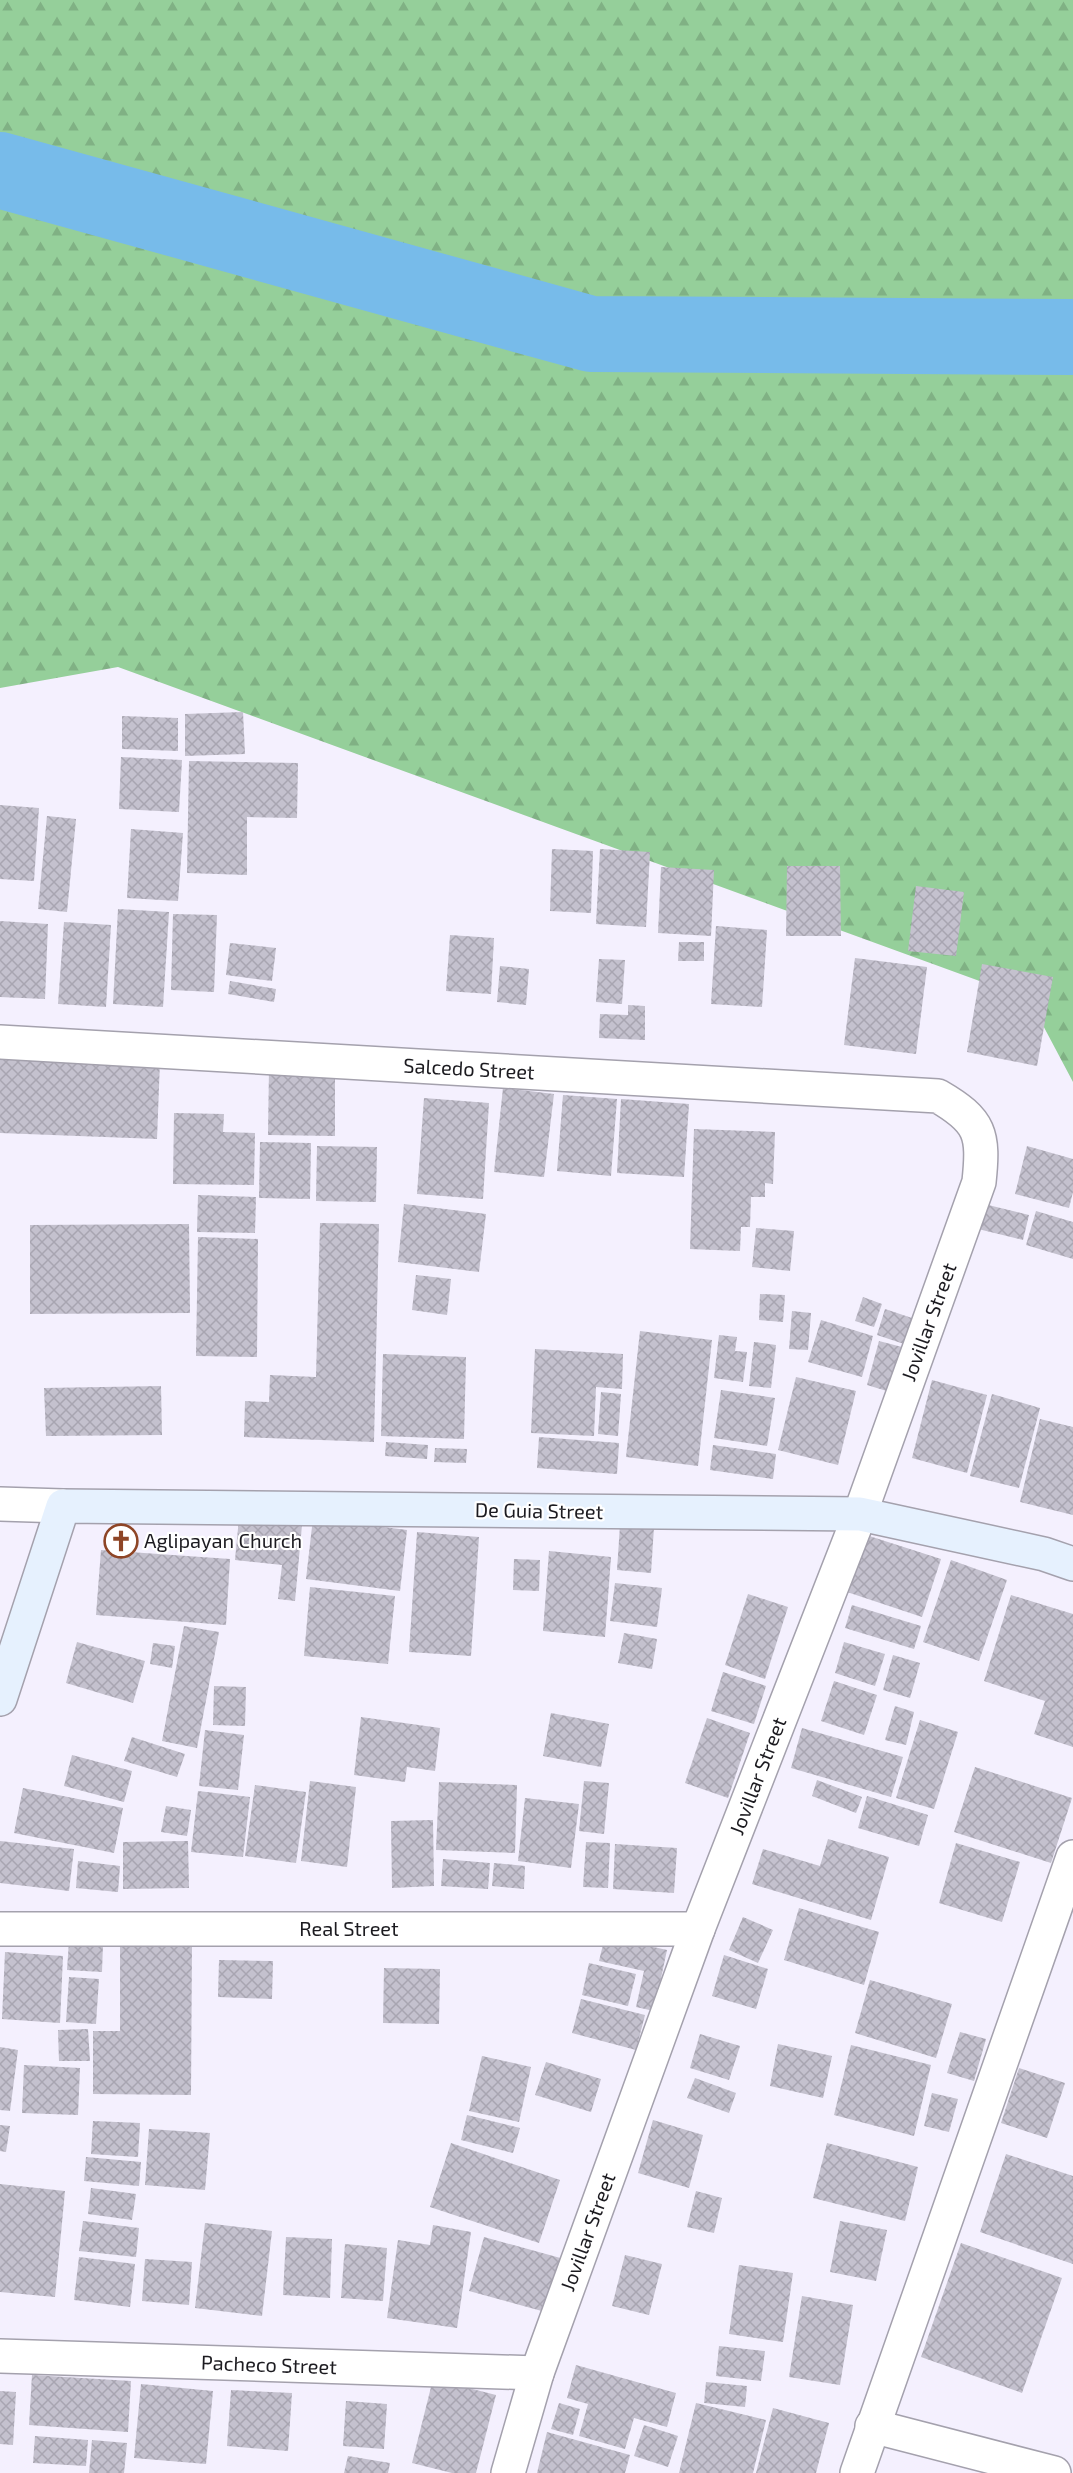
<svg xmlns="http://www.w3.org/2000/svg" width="1073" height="2473" font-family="'Exo 2',sans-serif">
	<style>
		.forest { fill: url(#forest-firs) }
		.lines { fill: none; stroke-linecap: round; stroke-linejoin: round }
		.river { stroke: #77bbea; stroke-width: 76 }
		.building { fill: url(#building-cross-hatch) }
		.street-casing { stroke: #a4a1ad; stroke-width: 36 }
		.secondary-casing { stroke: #a4a1ad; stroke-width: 36 }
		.street { stroke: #fff; stroke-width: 33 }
		.secondary { stroke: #e6f1fe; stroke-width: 33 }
		.labels { text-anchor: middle; stroke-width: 4.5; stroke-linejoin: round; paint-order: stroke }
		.street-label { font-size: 20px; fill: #1c1b20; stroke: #fff }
		.poi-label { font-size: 20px; fill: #1c1b20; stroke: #fff; text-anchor: start }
	</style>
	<defs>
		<pattern id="forest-firs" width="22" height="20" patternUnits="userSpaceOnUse" patternTransform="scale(1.5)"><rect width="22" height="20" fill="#95cf9a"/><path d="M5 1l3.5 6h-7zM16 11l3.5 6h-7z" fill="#80b184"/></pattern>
		<pattern id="building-cross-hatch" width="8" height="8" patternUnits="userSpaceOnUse" patternTransform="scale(1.5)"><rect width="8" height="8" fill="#c4c1ce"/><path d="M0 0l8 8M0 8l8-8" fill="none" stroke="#a8a5b1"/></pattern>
	</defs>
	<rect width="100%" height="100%" fill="#f4f0fe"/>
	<polygon class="forest" points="0,0 1073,0 1073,1082 1029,999 118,667 0,688"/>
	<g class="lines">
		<polyline class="river" points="0,170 591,334 1073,337"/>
	</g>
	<g class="building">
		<polygon points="243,712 245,754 185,756 185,714"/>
		<polygon points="122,716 178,718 178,751 122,749"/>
		<polygon points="121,757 182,760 179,812 119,809"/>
		<polygon points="189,761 298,763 297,818 247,817 247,875 187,873"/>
		<polygon points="0,805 39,808 34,881 0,879"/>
		<polygon points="47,816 76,819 67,912 38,909"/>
		<polygon points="131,829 183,833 178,901 127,898"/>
		<polygon points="552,849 593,851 591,913 550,911"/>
		<polygon points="600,849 650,852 646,927 596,924"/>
		<polygon points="787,866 840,866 841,936 786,936"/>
		<polygon points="661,867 714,870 711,936 658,933"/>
		<polygon points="916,886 964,892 956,956 908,951"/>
		<polygon points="118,909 169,912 163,1007 113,1004"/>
		<polygon points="173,914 217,915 214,992 171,990"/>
		<polygon points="0,921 48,924 45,999 0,997"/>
		<polygon points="64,922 111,925 106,1007 58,1004"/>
		<polygon points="716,926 767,930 762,1007 711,1004"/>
		<polygon points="450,935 494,938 491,994 446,991"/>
		<polygon points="679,942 704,942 704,961 678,961"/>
		<polygon points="230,943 276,948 272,981 226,975"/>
		<polygon points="855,958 927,967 916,1054 844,1045"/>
		<polygon points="599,959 625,960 622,1004 596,1002"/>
		<polygon points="982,964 1053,977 1037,1066 967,1052"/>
		<polygon points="500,966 529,969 526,1005 497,1002"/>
		<polygon points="230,981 276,989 274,1002 228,994"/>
		<polygon points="628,1005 645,1006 645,1040 599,1038 600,1014 628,1015"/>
		<polygon points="0,1055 160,1061 157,1139 0,1133"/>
		<polygon points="269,1068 335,1069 335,1136 268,1135"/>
		<polygon points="503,1088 554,1094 544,1177 494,1172"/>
		<polygon points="563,1095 617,1099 611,1176 557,1171"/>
		<polygon points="424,1098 489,1103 483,1199 417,1194"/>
		<polygon points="621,1099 689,1104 684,1177 617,1173"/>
		<polygon points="174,1113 224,1114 223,1132 255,1133 254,1185 173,1184"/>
		<polygon points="694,1129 775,1132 773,1184 765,1183 765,1197 751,1197 750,1227 741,1227 740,1251 690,1249"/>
		<polygon points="260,1142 311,1143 310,1199 259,1198"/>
		<polygon points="317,1146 377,1147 376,1202 316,1201"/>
		<polygon points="1027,1146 1073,1159 1073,1192 1069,1208 1015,1194"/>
		<polygon points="198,1195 256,1197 255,1233 197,1232"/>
		<polygon points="980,1203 1029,1215 1023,1240 974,1228"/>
		<polygon points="404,1204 486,1214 479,1272 398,1262"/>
		<polygon points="1036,1211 1073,1222 1073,1259 1026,1245"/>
		<polygon points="320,1223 379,1224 374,1442 244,1437 245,1401 269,1402 270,1375 316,1377"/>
		<polygon points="189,1224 190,1313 30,1314 30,1225"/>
		<polygon points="756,1228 794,1231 790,1271 752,1267"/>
		<polygon points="198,1237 258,1239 257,1357 196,1356"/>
		<polygon points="416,1275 451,1279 447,1315 412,1310"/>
		<polygon points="760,1294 785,1295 783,1322 759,1320"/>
		<polygon points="863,1297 882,1304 874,1327 855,1321"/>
		<polygon points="885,1309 912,1318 904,1344 877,1335"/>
		<polygon points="792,1311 811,1313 808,1350 789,1349"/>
		<polygon points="821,1320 873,1336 862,1377 808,1362"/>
		<polygon points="640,1331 712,1340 698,1466 626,1457"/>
		<polygon points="719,1335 737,1337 735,1351 747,1352 743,1382 714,1378"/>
		<polygon points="879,1341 902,1347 890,1392 867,1385"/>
		<polygon points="754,1342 776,1345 771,1388 749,1386"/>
		<polygon points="535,1349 623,1354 622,1389 596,1387 594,1436 531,1433"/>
		<polygon points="383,1354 466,1357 464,1439 381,1436"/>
		<polygon points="796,1377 856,1391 838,1465 778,1450"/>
		<polygon points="932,1380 987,1395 967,1473 912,1458"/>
		<polygon points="161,1386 162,1435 46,1436 44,1388"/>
		<polygon points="721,1390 775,1398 767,1446 714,1438"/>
		<polygon points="601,1392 621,1394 618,1436 598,1434"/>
		<polygon points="992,1394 1040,1408 1019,1488 970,1476"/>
		<polygon points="1040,1419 1073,1427 1073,1515 1020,1502"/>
		<polygon points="539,1437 619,1443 617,1474 537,1468"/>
		<polygon points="386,1442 428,1445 427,1459 385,1456"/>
		<polygon points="713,1445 776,1454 773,1479 710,1470"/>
		<polygon points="435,1448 467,1449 466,1463 434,1462"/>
		<polygon points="239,1518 302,1525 295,1601 278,1599 282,1565 235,1560"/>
		<polygon points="313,1518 407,1530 400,1591 306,1579"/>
		<polygon points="620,1525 654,1527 651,1573 617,1570"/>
		<polygon points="417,1532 479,1537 471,1656 409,1652"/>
		<polygon points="863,1534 941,1559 922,1617 844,1591"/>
		<polygon points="101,1550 230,1559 226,1625 96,1615"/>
		<polygon points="549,1551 611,1557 605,1637 543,1631"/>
		<polygon points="514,1559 540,1560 539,1591 513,1590"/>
		<polygon points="951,1560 1007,1580 979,1661 923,1642"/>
		<polygon points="615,1583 662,1588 657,1627 610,1621"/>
		<polygon points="310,1587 395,1596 388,1664 304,1656"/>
		<polygon points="748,1594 788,1607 765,1679 725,1665"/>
		<polygon points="1011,1595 1073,1614 1073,1747 1034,1734 1045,1701 984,1681"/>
		<polygon points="852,1605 921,1626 914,1649 845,1628"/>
		<polygon points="184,1626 219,1632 197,1748 162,1741"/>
		<polygon points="624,1633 657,1639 652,1669 618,1663"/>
		<polygon points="77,1642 145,1661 133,1703 66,1683"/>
		<polygon points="844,1642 885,1654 875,1686 835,1673"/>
		<polygon points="153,1643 175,1646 172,1668 150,1664"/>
		<polygon points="893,1655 920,1663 910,1698 883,1690"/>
		<polygon points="723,1672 766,1686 754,1724 711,1711"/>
		<polygon points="834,1681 877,1695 864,1735 821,1721"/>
		<polygon points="214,1686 246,1687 245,1726 213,1725"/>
		<polygon points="895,1706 914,1712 906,1745 885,1740"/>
		<polygon points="551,1713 609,1724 601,1767 543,1756"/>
		<polygon points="361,1717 440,1728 435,1771 407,1767 405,1782 354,1775"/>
		<polygon points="707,1718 750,1733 728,1798 685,1783"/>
		<polygon points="920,1720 958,1732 934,1809 896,1798"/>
		<polygon points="802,1728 903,1757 891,1797 791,1768"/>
		<polygon points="205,1730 244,1735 238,1790 199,1786"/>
		<polygon points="132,1737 185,1754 177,1777 124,1761"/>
		<polygon points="72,1755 132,1771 124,1802 64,1786"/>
		<polygon points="975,1767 1072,1798 1051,1863 954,1832"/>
		<polygon points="817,1780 862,1797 856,1813 812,1796"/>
		<polygon points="310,1781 356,1787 347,1867 301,1861"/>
		<polygon points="584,1781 609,1783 604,1834 579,1831"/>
		<polygon points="439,1782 517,1785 515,1853 436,1850"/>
		<polygon points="255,1785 306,1792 296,1863 245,1856"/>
		<polygon points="23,1788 123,1808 114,1853 14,1833"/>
		<polygon points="198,1791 250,1797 243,1857 191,1852"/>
		<polygon points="867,1796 928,1815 919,1846 858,1828"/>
		<polygon points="525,1798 579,1804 571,1868 518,1861"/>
		<polygon points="166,1806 191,1810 187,1836 161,1832"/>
		<polygon points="433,1820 434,1886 392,1888 391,1821"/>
		<polygon points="828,1839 889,1857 871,1920 752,1884 763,1849 820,1866"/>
		<polygon points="0,1841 74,1849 69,1891 0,1883"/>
		<polygon points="188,1841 189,1888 123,1889 123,1842"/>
		<polygon points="586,1842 610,1843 608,1888 583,1887"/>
		<polygon points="956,1843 1020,1862 1002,1922 939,1903"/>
		<polygon points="615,1844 677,1848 674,1893 613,1889"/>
		<polygon points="443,1859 490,1863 488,1889 441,1886"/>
		<polygon points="78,1861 120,1866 118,1892 76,1888"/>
		<polygon points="494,1863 525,1866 524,1889 492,1886"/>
		<polygon points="799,1908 879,1932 864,1985 784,1960"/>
		<polygon points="743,1917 773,1930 758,1963 729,1950"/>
		<polygon points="605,1936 667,1950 654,2011 636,2007 644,1971 599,1961"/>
		<polygon points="69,1941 103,1944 102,1972 67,1970"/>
		<polygon points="120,1946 192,1946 191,2095 93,2094 93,2031 120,2031"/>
		<polygon points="5,1952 63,1956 60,2023 2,2019"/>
		<polygon points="724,1955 768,1969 756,2009 712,1996"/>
		<polygon points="219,1960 273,1961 272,1999 218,1997"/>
		<polygon points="589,1963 636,1974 628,2006 582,1995"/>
		<polygon points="384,1968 440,1969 439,2024 383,2023"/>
		<polygon points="69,1977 99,1979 96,2024 66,2022"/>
		<polygon points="870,1980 952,2004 936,2058 855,2033"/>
		<polygon points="581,1999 645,2015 636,2050 572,2033"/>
		<polygon points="88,2029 90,2061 59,2061 58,2030"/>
		<polygon points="960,2032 986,2039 974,2081 947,2073"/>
		<polygon points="700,2034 740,2046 729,2080 690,2068"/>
		<polygon points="778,2044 832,2056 823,2098 770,2086"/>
		<polygon points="851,2045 931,2065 914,2136 834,2115"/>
		<polygon points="0,2047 18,2050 10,2111 0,2110"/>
		<polygon points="482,2056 531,2067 519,2122 469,2111"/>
		<polygon points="546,2062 601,2079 591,2112 535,2095"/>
		<polygon points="24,2065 80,2068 78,2115 22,2113"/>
		<polygon points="1019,2068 1065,2083 1047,2138 1001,2123"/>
		<polygon points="695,2078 736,2093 729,2113 687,2098"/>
		<polygon points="932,2093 958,2099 949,2132 924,2126"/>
		<polygon points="467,2115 520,2128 513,2153 461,2140"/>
		<polygon points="653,2120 703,2135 689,2188 638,2173"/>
		<polygon points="93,2121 140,2123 138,2157 91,2154"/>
		<polygon points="0,2125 10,2126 6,2152 0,2151"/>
		<polygon points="149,2129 210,2133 205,2190 145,2185"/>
		<polygon points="451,2143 560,2180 539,2243 430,2207"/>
		<polygon points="827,2143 918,2167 905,2221 813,2198"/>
		<polygon points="1006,2154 1073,2176 1073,2264 980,2232"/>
		<polygon points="86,2157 141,2162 139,2186 84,2181"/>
		<polygon points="0,2184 65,2191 55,2297 0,2292"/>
		<polygon points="91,2188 136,2194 132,2220 88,2214"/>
		<polygon points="696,2191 722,2198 714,2233 687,2227"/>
		<polygon points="83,2221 139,2228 136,2257 79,2251"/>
		<polygon points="840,2221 887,2230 876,2281 830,2272"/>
		<polygon points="205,2223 272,2231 262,2316 195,2308"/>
		<polygon points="433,2225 471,2232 457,2328 387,2318 398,2240 430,2245"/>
		<polygon points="286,2237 332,2239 330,2298 283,2295"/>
		<polygon points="484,2237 564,2259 549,2313 469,2291"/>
		<polygon points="961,2243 1062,2278 1022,2393 921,2357"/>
		<polygon points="345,2244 387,2248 383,2301 341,2298"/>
		<polygon points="625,2255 662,2264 649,2315 612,2306"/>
		<polygon points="79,2257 135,2264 130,2307 74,2300"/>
		<polygon points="145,2259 192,2262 189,2305 142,2301"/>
		<polygon points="739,2265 793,2273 783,2342 729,2334"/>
		<polygon points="802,2296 853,2305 840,2385 789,2377"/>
		<polygon points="719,2346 765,2351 761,2381 716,2376"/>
		<polygon points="576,2365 676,2393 667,2427 634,2418 625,2449 579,2436 588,2404 567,2398"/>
		<polygon points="32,2375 131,2381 128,2432 29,2425"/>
		<polygon points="433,2379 496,2395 476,2473 452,2473 412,2463"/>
		<polygon points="706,2382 747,2386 745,2407 704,2403"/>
		<polygon points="141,2384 213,2391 206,2464 134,2458"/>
		<polygon points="231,2390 292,2393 288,2451 227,2446"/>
		<polygon points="0,2391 16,2392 13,2445 0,2444"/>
		<polygon points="346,2401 387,2404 384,2449 343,2446"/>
		<polygon points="559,2403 580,2409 573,2435 551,2429"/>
		<polygon points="696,2403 766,2420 753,2473 679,2473"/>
		<polygon points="773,2408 829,2423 816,2473 756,2473"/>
		<polygon points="644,2425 678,2436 668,2467 634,2456"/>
		<polygon points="547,2432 630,2455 625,2473 537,2473"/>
		<polygon points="35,2436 88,2440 86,2466 33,2463"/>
		<polygon points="92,2440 127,2443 124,2473 89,2473"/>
		<polygon points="348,2456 390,2463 388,2473 344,2473"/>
	</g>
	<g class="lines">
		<defs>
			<g id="street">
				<path d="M0 1042 938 1096C981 1121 984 1134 979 1182L860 1514 698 1929 537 2373 508 2473"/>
				<polyline points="0,1504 63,1506"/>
				<polyline points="0,1929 698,1929"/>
				<polyline points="0,2356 537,2373"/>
				<polyline points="872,2426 1054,2473"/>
				<polyline points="857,2473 1073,1857"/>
			</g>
			<polyline id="secondary" points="0,1699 63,1506 860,1514 1044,1554 1073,1564"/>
		</defs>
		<use href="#street" class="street-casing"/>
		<use href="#secondary" class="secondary-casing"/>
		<use href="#street" class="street"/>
		<use href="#secondary" class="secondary"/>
	</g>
	<defs>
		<symbol id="church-ring" viewBox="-11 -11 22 22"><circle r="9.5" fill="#fff" stroke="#8e4526" stroke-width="1.5"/><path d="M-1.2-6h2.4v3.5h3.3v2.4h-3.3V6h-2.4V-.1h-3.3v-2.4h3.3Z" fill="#8e4526"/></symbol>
	</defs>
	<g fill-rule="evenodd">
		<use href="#church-ring" x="102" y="1522" width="38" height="38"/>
	</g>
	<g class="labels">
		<g class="street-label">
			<text transform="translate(469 1069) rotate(3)" y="7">Salcedo Street</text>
			<text transform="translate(929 1322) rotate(-70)" y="7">Jovillar Street</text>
			<text transform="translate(539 1511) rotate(1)" y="7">De Guia Street</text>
			<text transform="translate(758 1776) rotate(-69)" y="7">Jovillar Street</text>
			<text x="349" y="1936">Real Street</text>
			<text transform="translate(588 2232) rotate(-70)" y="7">Jovillar Street</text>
			<text transform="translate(269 2365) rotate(2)" y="7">Pacheco Street</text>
		</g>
		<g class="poi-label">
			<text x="144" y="1548">Aglipayan Church</text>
		</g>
	</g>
</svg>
